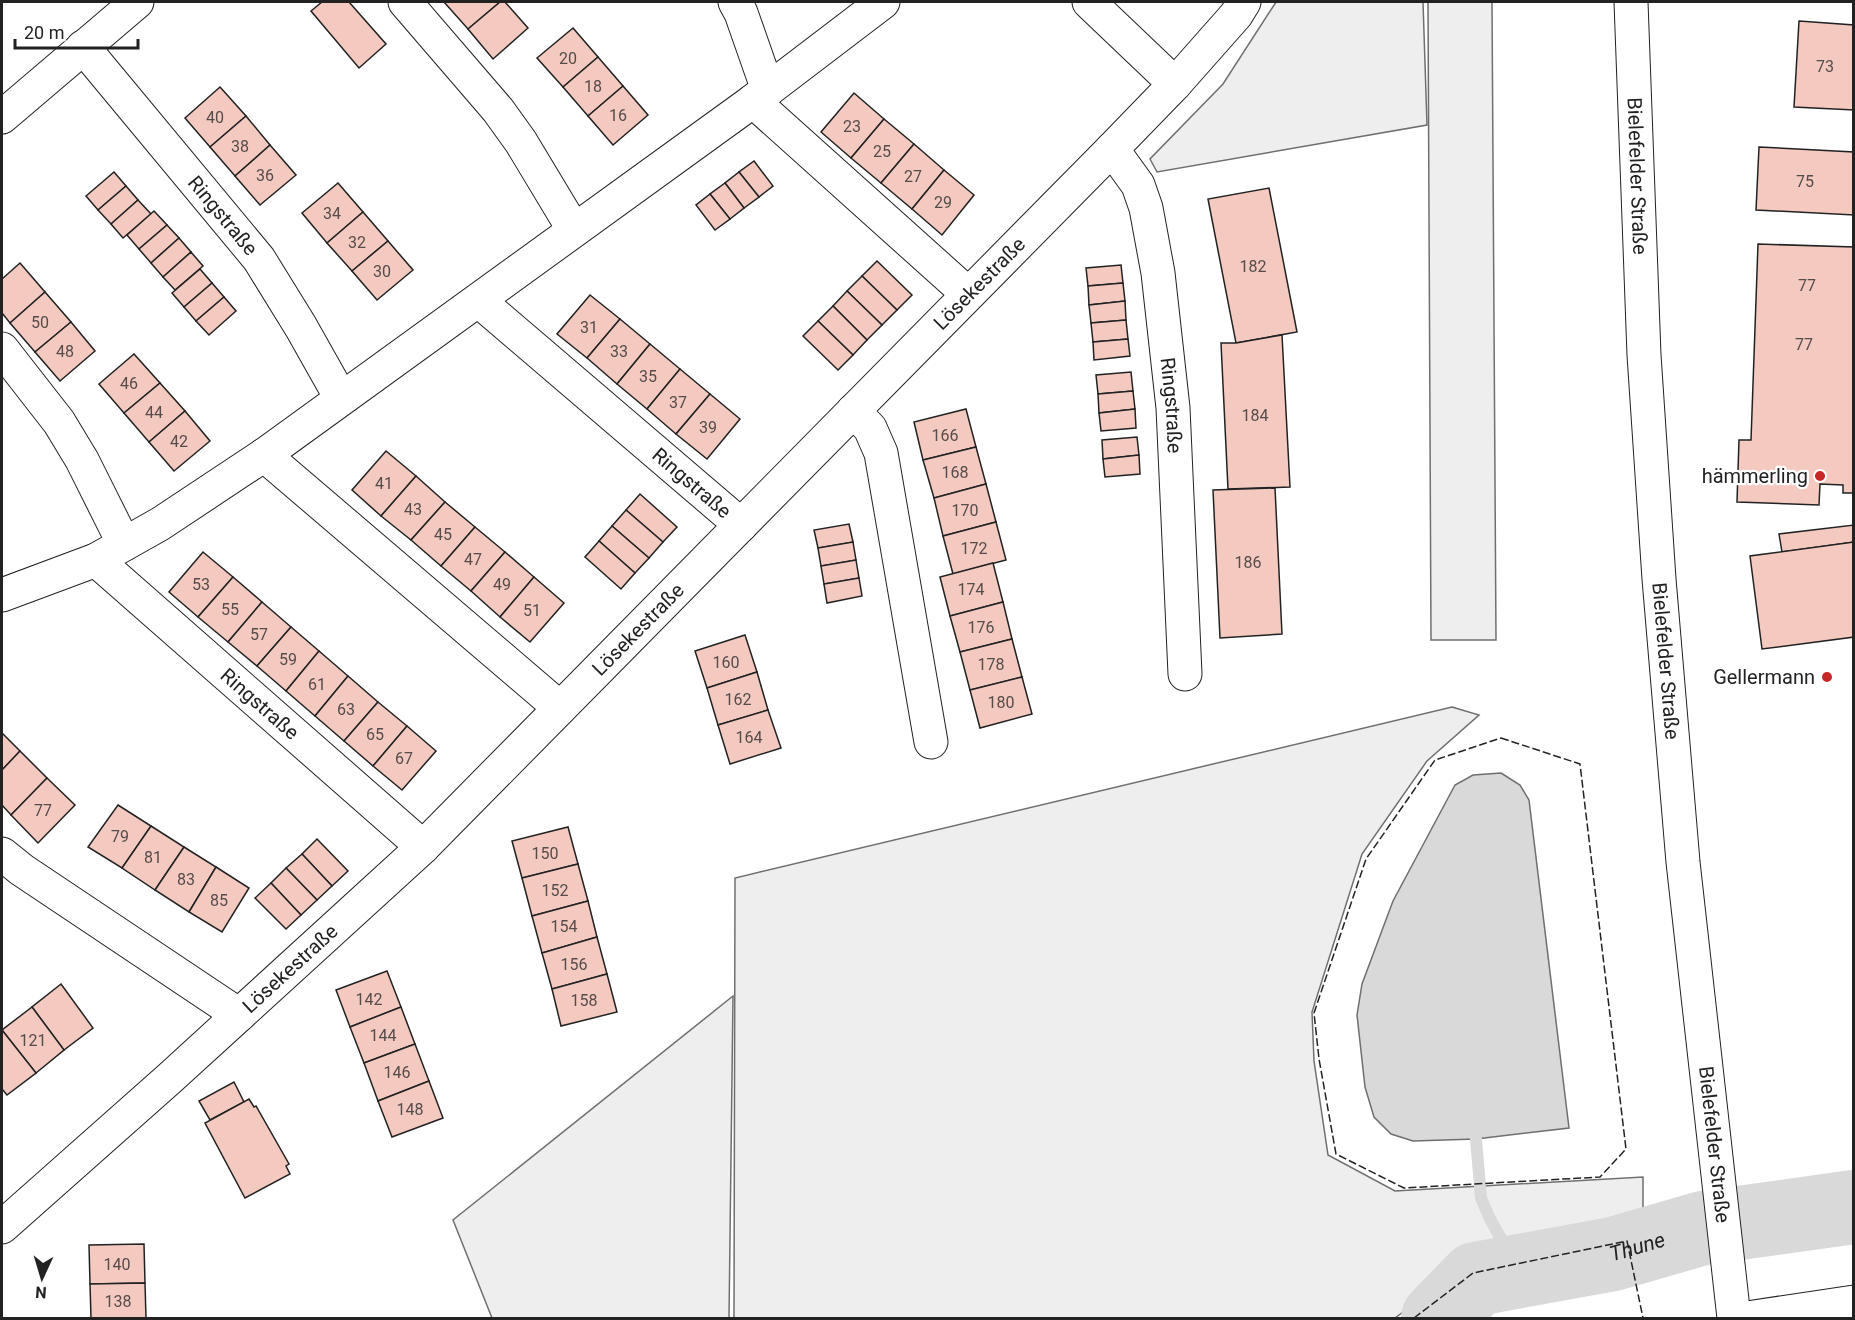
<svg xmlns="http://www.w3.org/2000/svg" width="1855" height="1320" font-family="Roboto,sans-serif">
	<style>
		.green { fill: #eee; stroke: #6f6f6f; stroke-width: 1.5 }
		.water { fill: #d9d9d9; stroke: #6f6f6f; stroke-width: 1.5 }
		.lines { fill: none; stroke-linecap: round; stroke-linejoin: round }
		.stream { stroke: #d9d9d9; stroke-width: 12 }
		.river { stroke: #d9d9d9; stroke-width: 74 }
		.building { fill: #f3c9c0; stroke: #222; stroke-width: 1.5 }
		.street-casing { stroke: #222; stroke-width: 35 }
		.secondary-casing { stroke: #222; stroke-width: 35 }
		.street { stroke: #fff; stroke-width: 33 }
		.secondary { stroke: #fff; stroke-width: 33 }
		.fence { stroke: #222; stroke-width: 1.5; stroke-dasharray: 8 3; stroke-linecap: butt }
		.poi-dot { fill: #c62828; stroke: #fff; stroke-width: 2 }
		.labels { text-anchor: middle; stroke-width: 4.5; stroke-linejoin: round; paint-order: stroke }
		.number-label { font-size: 16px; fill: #564c4a }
		.street-label { font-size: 20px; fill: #222; stroke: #fff }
		.poi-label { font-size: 20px; fill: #222; stroke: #fff; text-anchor: end }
		.water-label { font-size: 21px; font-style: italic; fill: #222; stroke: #fff }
	</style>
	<rect width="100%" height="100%" fill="#fff"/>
	<g class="green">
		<polygon points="1276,2 1423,2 1427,125 1157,172 1150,159 1223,84"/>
		<polygon points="1428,2 1492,2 1496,640 1431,640"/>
		<polygon points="1452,707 1479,715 1427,761 1362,854 1312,1012 1314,1061 1328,1155 1395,1191 1643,1177 1643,1213 1466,1265 1395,1318 734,1318 735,878"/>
		<polygon points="733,996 729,1318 492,1318 453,1220"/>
	</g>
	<polygon class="water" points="1501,773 1520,785 1529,800 1569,1128 1476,1139 1413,1141 1391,1134 1374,1117 1365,1087 1357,1015 1362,984 1393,901 1455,785 1473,775"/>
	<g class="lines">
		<polyline class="stream" points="1476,1139 1481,1198 1490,1219 1519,1271"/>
		<path class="river" id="s1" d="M1438 1318 1476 1279 1613 1254 1703 1228 1854 1207"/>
	</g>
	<g class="building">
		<polygon points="322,2 349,2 386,44 359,68 311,11"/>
		<polygon points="444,2 500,2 468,29"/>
		<polygon points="500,2 505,2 528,28 493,59 468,29"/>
		<polygon points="1799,21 1854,25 1854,110 1794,107"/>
		<polygon points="573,28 598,57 563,87 537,58"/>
		<polygon points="598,57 623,86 588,116 563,87"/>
		<polygon points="623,86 648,115 613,145 588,116"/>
		<polygon points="220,87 246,116 210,147 185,118"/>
		<polygon points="854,93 884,119 851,158 821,132"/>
		<polygon points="246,116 270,145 235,176 210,147"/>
		<polygon points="884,119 914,144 881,183 851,158"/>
		<polygon points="914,144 944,170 912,209 881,183"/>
		<polygon points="270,145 296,175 260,205 235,176"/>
		<polygon points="1759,147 1854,152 1854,215 1756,210"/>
		<polygon points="754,161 773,186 759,197 739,172"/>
		<polygon points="944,170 974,195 942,235 912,209"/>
		<polygon points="114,172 126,186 98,210 86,196"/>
		<polygon points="739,172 759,197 744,208 725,183"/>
		<polygon points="338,183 363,212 327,243 302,213"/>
		<polygon points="725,183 744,208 730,219 710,194"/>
		<polygon points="126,186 138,200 111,224 98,210"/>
		<polygon points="1269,188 1297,332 1236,343 1208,199"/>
		<polygon points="710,194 730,219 715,230 696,205"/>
		<polygon points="138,200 151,214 123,238 111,224"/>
		<polygon points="154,211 167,225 139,249 127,235"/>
		<polygon points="363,212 388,241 352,271 327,243"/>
		<polygon points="167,225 179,238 151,263 139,249"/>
		<polygon points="179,238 191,252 163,277 151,263"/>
		<polygon points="388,241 413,270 377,300 352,271"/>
		<polygon points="1758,244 1854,247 1854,493 1843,493 1843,485 1820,484 1819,505 1737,502 1739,440 1751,440"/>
		<polygon points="191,252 203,266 175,290 163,277"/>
		<polygon points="877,261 912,295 897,310 862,276"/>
		<polygon points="20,263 45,292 10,323 2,313 2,279"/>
		<polygon points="1121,265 1123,283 1088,286 1086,268"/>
		<polygon points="200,269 212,283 184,307 172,293"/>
		<polygon points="862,276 897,310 882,325 847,291"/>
		<polygon points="212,283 224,297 196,321 184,307"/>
		<polygon points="1123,283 1125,301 1089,305 1088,286"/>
		<polygon points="847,291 882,325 867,340 833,306"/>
		<polygon points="45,292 71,322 35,352 10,323"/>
		<polygon points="590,295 620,319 587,358 557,334"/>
		<polygon points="224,297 236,311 209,335 196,321"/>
		<polygon points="1125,301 1126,320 1091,323 1089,305"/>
		<polygon points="833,306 867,340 853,355 818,321"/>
		<polygon points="620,319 650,344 617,384 587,358"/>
		<polygon points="1126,320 1128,339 1093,342 1091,323"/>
		<polygon points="818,321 853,355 838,370 803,336"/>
		<polygon points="71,322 95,351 60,381 35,352"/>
		<polygon points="1282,335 1290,487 1228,489 1221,343 1236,343"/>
		<polygon points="1128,339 1130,356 1094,360 1093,342"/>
		<polygon points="650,344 680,369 647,409 617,384"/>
		<polygon points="134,354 160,383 124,413 99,384"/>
		<polygon points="680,369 710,394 676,434 647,409"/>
		<polygon points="1131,372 1133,391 1098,394 1096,375"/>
		<polygon points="160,383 185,411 149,442 124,413"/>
		<polygon points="1133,391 1135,409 1099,413 1098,394"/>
		<polygon points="710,394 740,419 707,459 676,434"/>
		<polygon points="966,409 976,447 923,460 914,422"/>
		<polygon points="1135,409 1136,428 1101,431 1099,413"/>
		<polygon points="185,411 210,441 174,471 149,442"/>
		<polygon points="1137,437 1139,455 1103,459 1102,440"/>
		<polygon points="976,447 986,484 934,498 923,460"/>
		<polygon points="386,451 416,476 381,516 352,490"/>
		<polygon points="1139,455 1140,474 1105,477 1103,459"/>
		<polygon points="416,476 445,502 411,540 381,516"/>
		<polygon points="986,484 996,522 943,536 934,498"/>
		<polygon points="1275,488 1282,634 1220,638 1213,490"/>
		<polygon points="640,494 677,527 663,542 626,510"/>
		<polygon points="445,502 475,527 441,566 411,540"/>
		<polygon points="626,510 663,542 649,558 612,526"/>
		<polygon points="996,522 1006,560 953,574 943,536"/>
		<polygon points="849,524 853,542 818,548 814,530"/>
		<polygon points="1854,525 1854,542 1782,552 1779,534"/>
		<polygon points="612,526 649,558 635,573 599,541"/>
		<polygon points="475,527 505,552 471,591 441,566"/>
		<polygon points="599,541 635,573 621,589 585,557"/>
		<polygon points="853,542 856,560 821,566 818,548"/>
		<polygon points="1854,542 1854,637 1762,649 1750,556"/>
		<polygon points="203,552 233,577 198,617 169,592"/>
		<polygon points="505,552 534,577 500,617 471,591"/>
		<polygon points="856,560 859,578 824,584 821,566"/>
		<polygon points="993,563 1003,602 950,616 940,577"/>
		<polygon points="233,577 262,602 228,642 198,617"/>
		<polygon points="534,577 564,603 530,642 500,617"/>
		<polygon points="859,578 862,596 827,603 824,584"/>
		<polygon points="262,602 291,627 257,666 228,642"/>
		<polygon points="1003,602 1012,639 960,652 950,616"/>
		<polygon points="291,627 319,651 286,691 257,666"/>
		<polygon points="745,635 757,672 707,688 695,651"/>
		<polygon points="1012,639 1022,677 970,690 960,652"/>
		<polygon points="319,651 348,676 315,716 286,691"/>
		<polygon points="757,672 768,710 718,725 707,688"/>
		<polygon points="348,676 378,702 344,741 315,716"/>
		<polygon points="1022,677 1032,714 980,728 970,690"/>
		<polygon points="378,702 407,726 373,766 344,741"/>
		<polygon points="768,710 781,748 730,764 718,725"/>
		<polygon points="407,726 436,751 402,790 373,766"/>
		<polygon points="2,733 20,751 2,770"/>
		<polygon points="20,751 47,778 11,815 2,805 2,770"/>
		<polygon points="47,778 75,805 38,843 11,815"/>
		<polygon points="118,805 151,826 122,868 88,847"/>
		<polygon points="151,826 184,847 155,890 122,868"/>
		<polygon points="568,827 578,864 522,878 512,841"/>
		<polygon points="317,839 348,871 332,886 302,854"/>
		<polygon points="184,847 216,867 189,912 155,890"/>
		<polygon points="302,854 332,886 317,900 286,868"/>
		<polygon points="578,864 588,901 532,916 522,878"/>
		<polygon points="216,867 249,888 222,932 189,912"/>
		<polygon points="286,868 317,900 301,915 271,883"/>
		<polygon points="271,883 301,915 286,929 255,898"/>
		<polygon points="588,901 597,937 542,953 532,916"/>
		<polygon points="597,937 607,974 552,989 542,953"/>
		<polygon points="387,971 401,1007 350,1027 336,990"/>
		<polygon points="607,974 617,1012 561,1026 552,989"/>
		<polygon points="61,984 93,1028 64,1050 32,1007"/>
		<polygon points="32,1007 64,1050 36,1073 2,1030"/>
		<polygon points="401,1007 415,1044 364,1063 350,1027"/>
		<polygon points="2,1030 36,1073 7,1095 2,1089"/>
		<polygon points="415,1044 429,1081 378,1101 364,1063"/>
		<polygon points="429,1081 443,1118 392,1137 378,1101"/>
		<polygon points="234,1082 244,1102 210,1120 199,1101"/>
		<polygon points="249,1099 254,1107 256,1106 289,1164 286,1166 290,1174 245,1198 205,1123"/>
		<polygon points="144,1244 145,1283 90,1284 89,1245"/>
		<polygon points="145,1283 146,1318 91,1318 90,1284"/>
	</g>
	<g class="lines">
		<defs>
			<g id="street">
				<polyline points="405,2 498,110 521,142 574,230"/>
				<polyline points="735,2 741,13 768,90"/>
				<polyline points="1089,2 1175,84"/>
				<path id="s2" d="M83 47 259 259 301 327 341 398"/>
				<polyline points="753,101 968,294"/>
				<polyline points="2,117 137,2"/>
				<path id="s3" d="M1112 149 1138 185 1146 208 1158 273 1173 408 1185 674"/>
				<path id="s4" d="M479 301 741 525"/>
				<polyline points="2,349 59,422 82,460 124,544"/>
				<polyline points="853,411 870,428 881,453 931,742"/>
				<polyline points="264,455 560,708"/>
				<path id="s5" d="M96 560 423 847"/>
				<polyline points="2,595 96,560 160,524 264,455 753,101 883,2"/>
				<polyline points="2,854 22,870 239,1015"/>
				<path id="s6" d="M2 1227 170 1078 423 847 1112 149 1175 84 1236 15 1244 2"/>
				<polyline points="1747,1318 1854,1302"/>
			</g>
			<g id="secondary">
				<path id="s7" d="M1631 2 1644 355 1659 579 1683 862 1734 1318"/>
			</g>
		</defs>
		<use href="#street" class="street-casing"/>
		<use href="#secondary" class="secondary-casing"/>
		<use href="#street" class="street"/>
		<use href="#secondary" class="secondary"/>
		<g class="fence">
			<polygon points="1501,738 1580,764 1626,1149 1600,1177 1404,1188 1336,1154 1319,1059 1314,1013 1366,859 1435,760"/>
			<polyline points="1414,1318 1473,1273 1627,1241 1643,1318"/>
		</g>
	</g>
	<g class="poi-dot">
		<circle cx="1820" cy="476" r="6"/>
		<circle cx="1827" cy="677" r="6"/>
	</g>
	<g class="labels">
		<g class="number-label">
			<text x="568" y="64">20</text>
			<text x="1825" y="72">73</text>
			<text x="593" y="92">18</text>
			<text x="618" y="121">16</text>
			<text x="215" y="123">40</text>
			<text x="852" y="132">23</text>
			<text x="240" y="152">38</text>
			<text x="882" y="157">25</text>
			<text x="265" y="181">36</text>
			<text x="913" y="182">27</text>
			<text x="1805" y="187">75</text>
			<text x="943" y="208">29</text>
			<text x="332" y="219">34</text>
			<text x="357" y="248">32</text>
			<text x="1253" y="272">182</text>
			<text x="382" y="277">30</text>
			<text x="1807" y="291">77</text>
			<text x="40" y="328">50</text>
			<text x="589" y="333">31</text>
			<text x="1804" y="350">77</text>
			<text x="65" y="357">48</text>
			<text x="619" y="357">33</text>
			<text x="648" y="382">35</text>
			<text x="129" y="389">46</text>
			<text x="678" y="408">37</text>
			<text x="154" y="418">44</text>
			<text x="1255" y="421">184</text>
			<text x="708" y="433">39</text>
			<text x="945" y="441">166</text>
			<text x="179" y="447">42</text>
			<text x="955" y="478">168</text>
			<text x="384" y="489">41</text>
			<text x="413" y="515">43</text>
			<text x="965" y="516">170</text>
			<text x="443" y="540">45</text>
			<text x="974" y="554">172</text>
			<text x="473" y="565">47</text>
			<text x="1248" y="568">186</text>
			<text x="201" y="590">53</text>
			<text x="502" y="590">49</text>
			<text x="971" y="595">174</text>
			<text x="230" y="615">55</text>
			<text x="532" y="616">51</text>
			<text x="981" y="633">176</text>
			<text x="259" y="640">57</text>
			<text x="288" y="665">59</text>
			<text x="726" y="668">160</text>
			<text x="991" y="670">178</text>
			<text x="317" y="690">61</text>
			<text x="738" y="705">162</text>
			<text x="1001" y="708">180</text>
			<text x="346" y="715">63</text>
			<text x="375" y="740">65</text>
			<text x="749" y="743">164</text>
			<text x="404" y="764">67</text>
			<text x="43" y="816">77</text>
			<text x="120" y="842">79</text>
			<text x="545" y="859">150</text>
			<text x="153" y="863">81</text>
			<text x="186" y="885">83</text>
			<text x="555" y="896">152</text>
			<text x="219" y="906">85</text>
			<text x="564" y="932">154</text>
			<text x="574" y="970">156</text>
			<text x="369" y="1005">142</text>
			<text x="584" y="1006">158</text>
			<text x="383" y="1041">144</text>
			<text x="33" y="1046">121</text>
			<text x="397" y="1078">146</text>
			<text x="410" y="1115">148</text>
			<text x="117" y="1270">140</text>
			<text x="118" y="1307">138</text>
		</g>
		<g class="street-label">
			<text dy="7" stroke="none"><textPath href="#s7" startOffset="174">Bielefelder Straße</textPath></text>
			<text dy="7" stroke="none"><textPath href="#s2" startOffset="219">Ringstraße</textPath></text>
			<text dy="7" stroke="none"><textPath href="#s6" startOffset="1359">Lösekestraße</textPath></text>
			<text dy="7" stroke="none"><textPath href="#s3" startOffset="268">Ringstraße</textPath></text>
			<text dy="7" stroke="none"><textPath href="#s4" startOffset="280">Ringstraße</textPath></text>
			<text dy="7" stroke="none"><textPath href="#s6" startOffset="873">Lösekestraße</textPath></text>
			<text dy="7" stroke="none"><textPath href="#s7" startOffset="660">Bielefelder Straße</textPath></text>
			<text dy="7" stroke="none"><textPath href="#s5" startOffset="218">Ringstraße</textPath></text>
			<text dy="7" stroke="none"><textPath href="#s6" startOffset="387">Lösekestraße</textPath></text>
			<text dy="7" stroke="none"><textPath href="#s7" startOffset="1146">Bielefelder Straße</textPath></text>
		</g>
		<g class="poi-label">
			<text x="1808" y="483">hämmerling</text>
			<text x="1815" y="684">Gellermann</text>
		</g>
		<g class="water-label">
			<text dy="7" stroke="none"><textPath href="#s1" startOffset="219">Thune</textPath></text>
		</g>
	</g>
	<rect width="1855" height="1320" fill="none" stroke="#222222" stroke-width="6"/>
	<g transform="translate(42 1278) rotate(184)" stroke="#ffffff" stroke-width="4.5" paint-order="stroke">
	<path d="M0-4.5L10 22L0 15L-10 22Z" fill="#222222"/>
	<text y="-9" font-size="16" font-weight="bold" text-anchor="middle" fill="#222222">N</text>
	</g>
	<path d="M15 39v9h123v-9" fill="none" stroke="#222222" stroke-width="3"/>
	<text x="24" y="39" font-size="18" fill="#222222" stroke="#ffffff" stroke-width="4.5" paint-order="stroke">20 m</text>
</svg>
